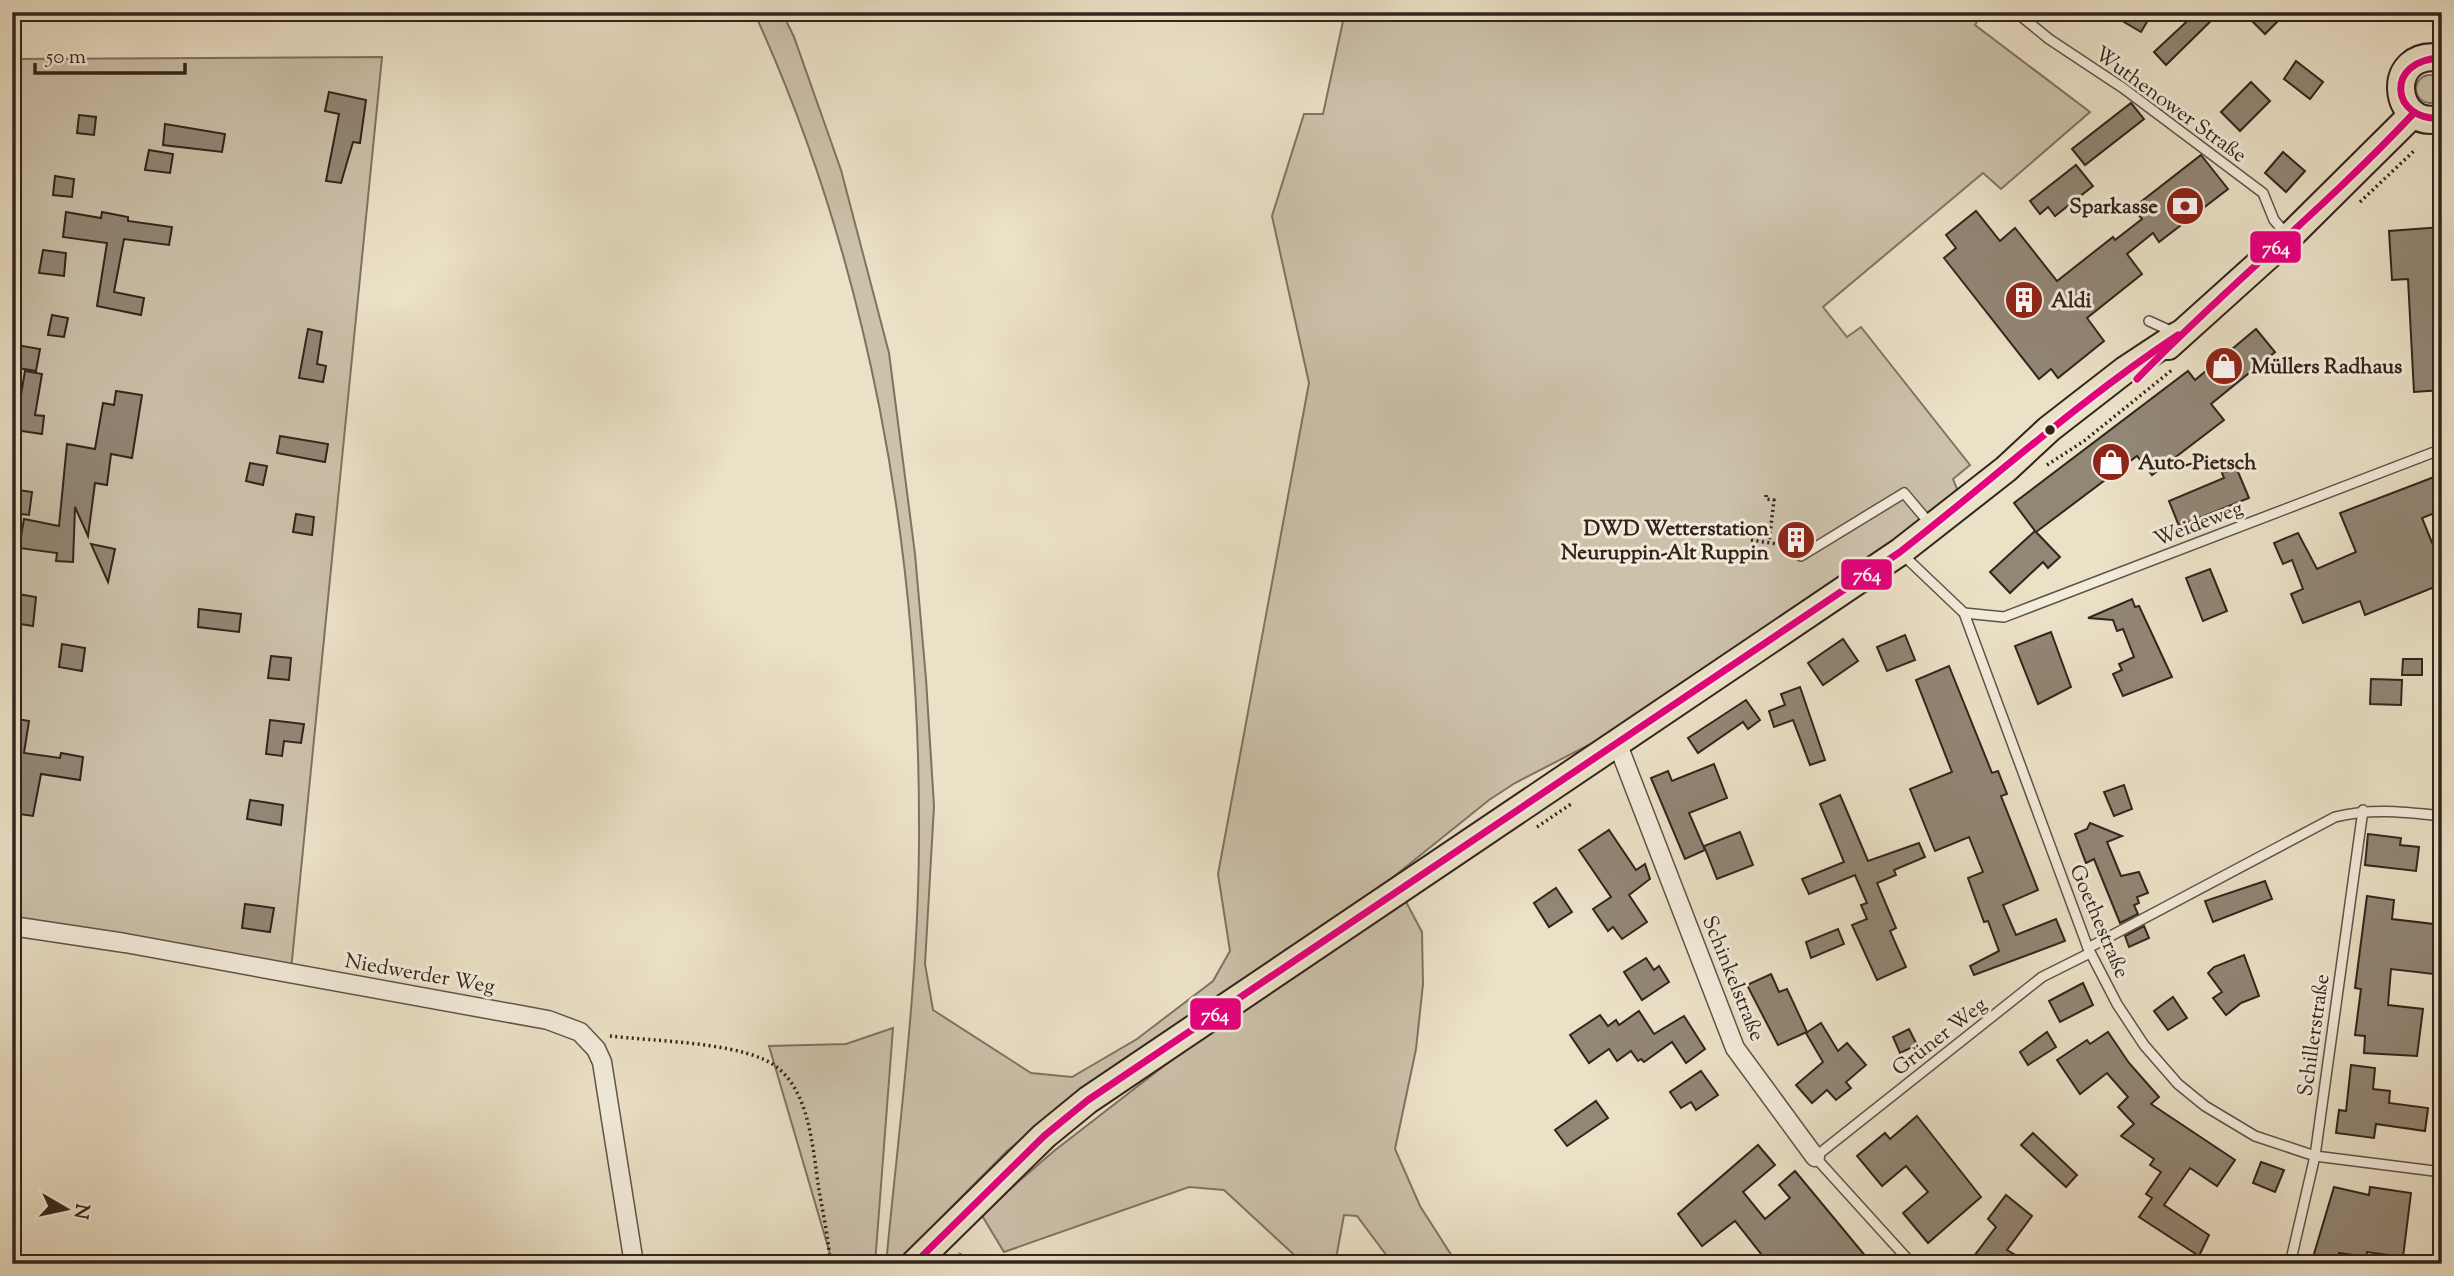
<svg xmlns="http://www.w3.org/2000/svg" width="2454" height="1276" font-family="'Sorts Mill Goudy',serif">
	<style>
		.green { fill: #ccc1aa; stroke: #7f7263; stroke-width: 2 }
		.building { fill: #928675; stroke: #32241c; stroke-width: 2 }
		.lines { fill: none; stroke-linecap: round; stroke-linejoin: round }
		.service-casing { stroke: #605347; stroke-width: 12 }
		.minor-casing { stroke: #605347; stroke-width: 21 }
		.primary-casing { stroke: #32241c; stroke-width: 30 }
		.path { stroke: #32241c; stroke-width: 3.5; stroke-dasharray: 2 3.5; stroke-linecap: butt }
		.service { stroke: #f2ecdb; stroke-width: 9 }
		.minor { stroke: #f2ecdb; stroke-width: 18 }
		.primary { stroke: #ebe1c7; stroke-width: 26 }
		.bus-1-casing { stroke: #f2ecdb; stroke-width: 12 }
		.bus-1 { stroke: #e5007d; stroke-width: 7 }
		.bus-dot { fill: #32241c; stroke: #f2ecdb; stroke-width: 2.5 }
		.labels { text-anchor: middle; stroke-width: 6; stroke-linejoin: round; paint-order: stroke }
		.street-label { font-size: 21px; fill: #32241c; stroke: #f2ecdb }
		.poi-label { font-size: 21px; font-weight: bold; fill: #32241c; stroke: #f2ecdb; text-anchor: start }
		.line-badge { stroke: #f2ecdb; stroke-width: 2.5 }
		.badge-label { font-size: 19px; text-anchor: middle; font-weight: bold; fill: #fff }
	</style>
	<rect width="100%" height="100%" fill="#ebe1c7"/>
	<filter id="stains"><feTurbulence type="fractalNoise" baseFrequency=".00286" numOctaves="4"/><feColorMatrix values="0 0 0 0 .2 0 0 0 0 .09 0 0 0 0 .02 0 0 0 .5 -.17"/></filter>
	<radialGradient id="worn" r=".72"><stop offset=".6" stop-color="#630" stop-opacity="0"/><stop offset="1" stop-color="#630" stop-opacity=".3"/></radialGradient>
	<g class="green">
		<path d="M754 12H782L794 37 841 170 889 353 915 554 926 679 934 806 925 964 933 1010 1031 1073 1072 1077 1137 1039 1213 981 1230 951 1218 874 1309 383 1272 216 1304 114H1323L1345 12H1983L1975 25 2090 112 2001 189 1983 173 1823 307 1847 337 1861 327 1970 465 1953 479 1959 494 1898 539 1612 733 1515 783 1489 800 1392 878 1081 1090 1007 1151 895 1264H886C900 1117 920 970 919 823 919 548 869 263 754 12Z"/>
		<polygon points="382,57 291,970 12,921 12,59"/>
		<circle cx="2430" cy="89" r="14"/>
		<polygon points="1405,900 1422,932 1423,984 1416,1049 1395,1149 1420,1206 1457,1264 1393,1264 1357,1216 1344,1215 1335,1264 1304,1264 1224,1190 1189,1187 1004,1252 981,1214 1054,1151 1249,1000"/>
		<polygon points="893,1028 875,1264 833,1264 769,1046 846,1044"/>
	</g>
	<g class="building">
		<polygon points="2107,12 2153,12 2141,32"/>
		<polygon points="2197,12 2220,12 2166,65 2154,52"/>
		<polygon points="2243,12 2287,12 2265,34"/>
		<polygon points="2296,61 2323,82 2310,99 2284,79"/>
		<polygon points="2251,82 2270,101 2240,131 2221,112"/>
		<polygon points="329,92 366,100 360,143 353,142 341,183 326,181 339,114 325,111"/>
		<polygon points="2131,103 2144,119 2085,165 2072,149"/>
		<polygon points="79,115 96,117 94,135 77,133"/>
		<polygon points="165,124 225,134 222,152 163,145"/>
		<polygon points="149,150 173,154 170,173 145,170"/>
		<polygon points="2283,152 2305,171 2286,192 2265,173"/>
		<polygon points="2201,155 2228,189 2159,242 2153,233 2127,254 2142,274 2087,318 2104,341 2058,378 2051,369 2039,379 1944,258 1956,248 1946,235 1976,211 2000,241 2015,228 2057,281 2113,237 2115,240 2142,219 2133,208"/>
		<polygon points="2076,165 2093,186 2055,216 2048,207 2040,214 2030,201"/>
		<polygon points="55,176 74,179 72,197 53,195"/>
		<polygon points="66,212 101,218 102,212 128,217 128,221 172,227 169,245 124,239 114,292 144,298 141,315 97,306 107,243 63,237"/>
		<polygon points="2442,227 2442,390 2414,392 2408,279 2392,280 2389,231"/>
		<polygon points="43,250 66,253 64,276 39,273"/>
		<polygon points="52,315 68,318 64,337 48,335"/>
		<polygon points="308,329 322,332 317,364 326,366 323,382 299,378"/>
		<polygon points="2256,329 2275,352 2211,404 2224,420 2152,475 2137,456 2036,532 2060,557 2048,568 2043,562 2010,593 1990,572 2035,531 2014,503 2188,371 2195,380"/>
		<polygon points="16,345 40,349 36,371 12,367"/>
		<polygon points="25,371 42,374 35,415 44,416 42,434 15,430"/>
		<polygon points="116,391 142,395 132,458 111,454 107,485 95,483 88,536 75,507 73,562 56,561 57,553 19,548 24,519 59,526 67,444 95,449 103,403 114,405"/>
		<polygon points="280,436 328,444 325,462 277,453"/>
		<polygon points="250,463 267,466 263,485 246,481"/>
		<polygon points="2236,467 2249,498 2179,526 2169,501 2224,478 2222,473"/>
		<polygon points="2442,474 2442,510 2422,518 2442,567 2442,584 2365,615 2360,601 2303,623 2291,594 2303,589 2292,560 2283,564 2274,543 2298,533 2317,569 2356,552 2340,513"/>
		<polygon points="12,489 32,492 29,515 12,513"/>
		<polygon points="296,514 314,517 312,535 293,532"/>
		<polygon points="91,544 115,549 108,582"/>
		<polygon points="2210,569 2227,611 2203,621 2186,578"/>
		<polygon points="18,594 36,597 33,626 14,623"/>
		<polygon points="2132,599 2135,607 2139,606 2172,677 2123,696 2113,674 2122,670 2119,664 2134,657 2123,629 2117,631 2113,620 2088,618"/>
		<polygon points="199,609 241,614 239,632 198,627"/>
		<polygon points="2051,632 2071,687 2038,704 2015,646"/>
		<polygon points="1905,635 1915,660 1887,671 1877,647"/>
		<polygon points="1843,639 1858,661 1823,685 1808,663"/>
		<polygon points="62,644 85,648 82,671 59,667"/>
		<polygon points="271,656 291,658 289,680 268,678"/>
		<polygon points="2403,659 2422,659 2422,675 2402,675"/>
		<polygon points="1949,666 1992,773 1998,771 2007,794 2001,796 2038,890 2003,905 2016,935 2056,919 2065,941 1974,975 1970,966 1999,951 1988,921 1984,922 1968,878 1983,872 1969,837 1935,851 1910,789 1952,772 1916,680"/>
		<polygon points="2371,679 2402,680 2401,705 2370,704"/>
		<polygon points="1800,687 1825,760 1810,765 1793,720 1774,727 1769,711 1785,705 1781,694"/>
		<polygon points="1746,700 1760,720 1748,729 1743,722 1698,753 1688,738"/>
		<polygon points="12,718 29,721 24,753 60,758 61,753 83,757 80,780 41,774 33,816 12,813 16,774 12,773"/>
		<polygon points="270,720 304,724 301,743 284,741 282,756 266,754"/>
		<polygon points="1714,764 1727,798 1689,813 1705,850 1685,859 1651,778 1668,771 1672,781"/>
		<polygon points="2124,785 2132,809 2114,816 2104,792"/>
		<polygon points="1840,795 1868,861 1919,843 1925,857 1894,870 1896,875 1877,883 1896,928 1890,931 1906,967 1877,980 1852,925 1867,919 1861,905 1867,903 1855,875 1809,894 1802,879 1844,862 1820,804"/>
		<polygon points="250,800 283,805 281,825 247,819"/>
		<polygon points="2090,823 2122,836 2107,842 2121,876 2139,872 2148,893 2137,897 2139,903 2134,905 2138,914 2120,923 2094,859 2086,863 2075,834 2087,829"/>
		<polygon points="1609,830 1636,870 1645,864 1650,879 1629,895 1647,922 1622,939 1613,927 1608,931 1593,909 1611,897 1579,850"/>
		<polygon points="1740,832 1753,865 1717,879 1704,846"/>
		<polygon points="2368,834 2401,838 2400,845 2419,847 2416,871 2365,865"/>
		<polygon points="2265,881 2272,899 2213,922 2205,901"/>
		<polygon points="1556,888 1572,912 1549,927 1534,903"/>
		<polygon points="2367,896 2394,900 2392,919 2442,925 2442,975 2391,969 2388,1005 2423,1009 2417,1056 2364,1053 2365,1036 2355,1035 2361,989 2355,988"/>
		<polygon points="245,904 274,908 270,932 242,928"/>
		<polygon points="2144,926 2149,938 2129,947 2125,936"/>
		<polygon points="1838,929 1844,944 1811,958 1806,942"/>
		<polygon points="2244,955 2259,996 2241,1003 2226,1015 2213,998 2222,992 2208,973 2214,967"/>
		<polygon points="1646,958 1654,970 1659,966 1669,982 1642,1000 1624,972"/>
		<polygon points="1771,974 1779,992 1787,989 1807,1032 1778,1045 1747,985"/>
		<polygon points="2083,983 2093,1005 2060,1022 2049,1001"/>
		<polygon points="2173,997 2187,1018 2168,1030 2154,1011"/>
		<polygon points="1639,1011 1654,1034 1684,1016 1705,1049 1686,1063 1672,1042 1644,1062 1641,1059 1638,1061 1631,1051 1617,1061 1609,1049 1589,1063 1570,1035 1600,1015 1608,1026 1616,1020 1619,1025"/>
		<polygon points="1821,1023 1838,1051 1847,1043 1866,1065 1846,1082 1851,1088 1836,1100 1827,1090 1812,1103 1796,1085 1823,1062 1806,1033"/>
		<polygon points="1909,1029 1917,1045 1900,1053 1893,1037"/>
		<polygon points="2047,1032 2056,1047 2028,1065 2020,1052"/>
		<polygon points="2108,1032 2129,1063 2159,1097 2151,1104 2235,1160 2217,1186 2190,1168 2164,1205 2209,1235 2199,1256 2139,1217 2152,1198 2146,1194 2161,1172 2150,1165 2154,1159 2121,1136 2134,1124 2118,1107 2128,1097 2107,1073 2080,1094 2057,1060 2087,1040 2090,1044"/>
		<polygon points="2351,1065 2375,1068 2373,1089 2390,1091 2389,1103 2428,1108 2425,1131 2376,1124 2374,1138 2336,1133 2339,1110 2346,1111"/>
		<polygon points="1701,1071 1718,1095 1696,1110 1691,1102 1681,1108 1670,1092"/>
		<polygon points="1596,1101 1608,1118 1567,1146 1555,1130"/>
		<polygon points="1917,1116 1981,1197 1928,1243 1903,1213 1928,1192 1906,1166 1882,1186 1857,1156 1885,1133 1890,1139"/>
		<polygon points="2033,1133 2077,1175 2066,1187 2021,1145"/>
		<polygon points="1758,1145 1775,1165 1743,1192 1765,1219 1790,1198 1779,1185 1795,1171 1872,1264 1769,1264 1735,1221 1702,1246 1678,1214"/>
		<polygon points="2261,1162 2284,1170 2275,1192 2253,1183"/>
		<polygon points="2334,1187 2369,1195 2370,1187 2411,1193 2403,1257 2367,1252 2366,1257 2339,1253 2337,1264 2311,1264"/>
		<polygon points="2006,1195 2032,1216 2007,1250 2031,1264 1968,1264 1996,1227 1988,1219"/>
	</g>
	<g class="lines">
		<defs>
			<g id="service">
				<polyline points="2016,12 2049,39 2123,88 2263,193 2274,220 2288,236"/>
				<polyline points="2149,321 2173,332"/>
				<polyline points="1901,553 1964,613 2088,948 2117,1004 2144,1045 2178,1084 2205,1106 2255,1136 2315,1156 2442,1172"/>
				<polyline points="1801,556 1904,493 1931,525"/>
				<polyline points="1964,613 2004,617 2442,449"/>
				<path d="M2088 948 2335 817C2372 808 2404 812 2442 816"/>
				<polyline points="1912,1264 1815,1157 2042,977 2090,953"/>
				<polyline points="2290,1264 2315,1156 2363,810"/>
			</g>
			<g id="minor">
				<polyline points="1618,745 1735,1048 1815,1157"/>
				<polyline points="12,926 125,943 548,1020 580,1032 596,1049 602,1062 634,1264"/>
			</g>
			<g id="primary">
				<path d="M2442 58C2383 48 2392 133 2442 118"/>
				<polyline points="2168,346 2289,237 2413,114"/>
				<polyline points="914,1264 1044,1136 1088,1100 1900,552 2006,469 2049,429 2125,370 2178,335"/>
			</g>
		</defs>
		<use href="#service" class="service-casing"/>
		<use href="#minor" class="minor-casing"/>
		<use href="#primary" class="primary-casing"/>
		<g class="path">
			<polyline points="2360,202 2416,149"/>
			<polyline points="2047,465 2084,441 2172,370"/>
			<polyline points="1766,495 1766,499 1774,500 1769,542"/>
			<polyline points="1751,540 1790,546"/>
			<polyline points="1537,827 1571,804"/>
			<path d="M610 1036C653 1041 724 1042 763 1059 810 1079 812 1146 819 1190 823 1214 829 1239 830 1264"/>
			<polyline points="956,1264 960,1253"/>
		</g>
		<use href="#service" class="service"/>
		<use href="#minor" class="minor"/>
		<use href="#primary" class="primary"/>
		<defs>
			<g id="bus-1">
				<path d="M2442 58C2384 59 2390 122 2442 118"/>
				<path d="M2137 379C2226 287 2326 207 2413 114"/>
				<path d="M914 1264 1044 1136 1088 1100 1900 552C1993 479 2080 400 2178 335"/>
			</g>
		</defs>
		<use href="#bus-1" class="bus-1-casing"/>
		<use href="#bus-1" class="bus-1"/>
	</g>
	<defs>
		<symbol id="bank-disc" viewBox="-11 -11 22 22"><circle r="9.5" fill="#8f2418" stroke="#f2ecdb"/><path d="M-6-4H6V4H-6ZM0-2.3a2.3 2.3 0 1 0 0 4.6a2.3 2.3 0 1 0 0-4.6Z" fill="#fff"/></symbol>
		<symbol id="building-disc" viewBox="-11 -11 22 22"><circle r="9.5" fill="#8f2418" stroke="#f2ecdb"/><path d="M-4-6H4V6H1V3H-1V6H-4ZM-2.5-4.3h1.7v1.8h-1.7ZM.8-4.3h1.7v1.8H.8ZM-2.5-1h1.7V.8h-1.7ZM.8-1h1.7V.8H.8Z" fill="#fff"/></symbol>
		<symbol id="shop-disc" viewBox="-11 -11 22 22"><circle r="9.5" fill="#8f2418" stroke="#f2ecdb"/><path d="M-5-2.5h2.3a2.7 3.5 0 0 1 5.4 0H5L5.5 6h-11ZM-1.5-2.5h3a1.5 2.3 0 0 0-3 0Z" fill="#fff"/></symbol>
	</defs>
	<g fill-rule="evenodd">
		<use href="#bank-disc" x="2163" y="184" width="44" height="44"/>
		<use href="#building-disc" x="2002" y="278" width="44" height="44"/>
		<use href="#shop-disc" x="2202" y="344" width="44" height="44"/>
		<use href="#shop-disc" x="2089" y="440" width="44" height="44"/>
		<use href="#building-disc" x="1774" y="518" width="44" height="44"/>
	</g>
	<circle class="bus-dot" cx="2050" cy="430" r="6"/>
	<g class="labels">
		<g class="street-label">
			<text transform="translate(2171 104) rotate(36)" y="7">Wuthenower Straße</text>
			<text transform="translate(2198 523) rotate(-21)" y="7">Weideweg</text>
			<text transform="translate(2100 921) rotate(67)" y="7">Goethestraße</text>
			<text transform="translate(420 973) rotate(10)" y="7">Niedwerder Weg</text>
			<text transform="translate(1734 978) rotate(68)" y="7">Schinkelstraße</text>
			<text transform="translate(2313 1035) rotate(-82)" y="7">Schillerstraße</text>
			<text transform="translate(1939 1036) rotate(-38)" y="7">Grüner Weg</text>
		</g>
		<g class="poi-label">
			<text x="2158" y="213" text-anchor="end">Sparkasse</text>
			<text x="2051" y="307">Aldi</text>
			<text x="2251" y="373">Müllers Radhaus</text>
			<text x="2138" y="469">Auto-Pietsch</text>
			<text x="1769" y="535" text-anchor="end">DWD Wetterstation<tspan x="1769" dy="24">Neuruppin-Alt Ruppin</tspan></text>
		</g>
	</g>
	<g class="line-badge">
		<rect x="2249" y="230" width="53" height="34" rx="7" fill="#e5007d"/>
		<rect x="1840" y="558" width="53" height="33" rx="7" fill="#e5007d"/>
		<rect x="1189" y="997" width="53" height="34" rx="7" fill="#e5007d"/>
	</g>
	<g class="badge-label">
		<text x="2276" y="254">764</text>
		<text x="1867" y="581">764</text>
		<text x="1215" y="1021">764</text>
	</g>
	<rect width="2454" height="1276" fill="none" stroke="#ebe1c7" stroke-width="42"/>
	<rect x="14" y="14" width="2426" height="1248" fill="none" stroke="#32241c" stroke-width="3.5"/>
	<rect x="21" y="21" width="2412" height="1234" fill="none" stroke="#32241c" stroke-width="2"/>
	<g transform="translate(66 1209) rotate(99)" stroke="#f2ecdb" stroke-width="5" paint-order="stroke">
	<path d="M0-5L12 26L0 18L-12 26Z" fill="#32241c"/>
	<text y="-10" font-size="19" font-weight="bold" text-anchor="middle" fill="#32241c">N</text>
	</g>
	<path d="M35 63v10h150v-10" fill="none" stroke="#32241c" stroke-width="3.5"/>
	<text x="46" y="63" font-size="21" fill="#32241c" stroke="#f2ecdb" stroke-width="5" paint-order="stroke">50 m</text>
	<rect width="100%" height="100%" filter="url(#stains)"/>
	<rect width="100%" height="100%" fill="url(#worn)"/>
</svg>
